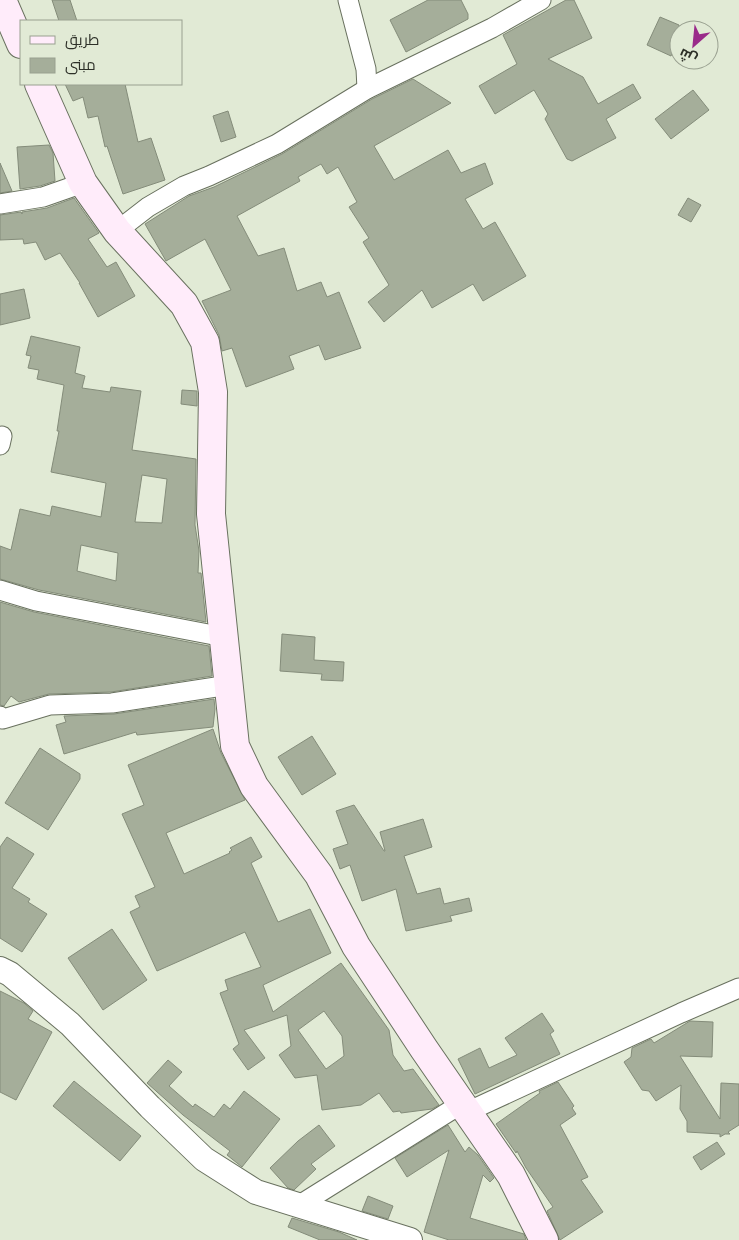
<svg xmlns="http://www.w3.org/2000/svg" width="739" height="1240" font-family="Inter,Cairo,sans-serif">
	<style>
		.building { fill: #a5ae9a; stroke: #848c7a; fill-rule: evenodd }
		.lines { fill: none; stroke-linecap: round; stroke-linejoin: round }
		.minor-casing { stroke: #69715f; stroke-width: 21 }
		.tertiary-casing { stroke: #69715f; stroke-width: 26 }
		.secondary-casing { stroke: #69715f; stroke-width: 30 }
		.minor { stroke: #fff; stroke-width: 19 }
		.tertiary { stroke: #fff; stroke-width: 24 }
		.secondary { stroke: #ffecfa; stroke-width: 28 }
	</style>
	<rect width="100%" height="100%" fill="#e1ead5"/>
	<g class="building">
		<polygon points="52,0 70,0 77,21 59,21"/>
		<polygon points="428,0 461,0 468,14 468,19 406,52 390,20"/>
		<polygon points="566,0 574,0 592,38 548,59 583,77 598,104 633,84 641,98 606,119 616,138 572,161 567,159 545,119 548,114 534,90 495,114 479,86 517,64 503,35"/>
		<polygon points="660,17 679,25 679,51 674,49 671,56 647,45"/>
		<polygon points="413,79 451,103 374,146 394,180 448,150 461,173 485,163 493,184 465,199 483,229 495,222 526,276 483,301 473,284 432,308 422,290 384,322 368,302 389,285 363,242 369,238 349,207 357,202 338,167 327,174 321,164 298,177 300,181 237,216 258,256 284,248 297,291 321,282 327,297 339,292 361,348 325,360 319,345 289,356 294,369 246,387 232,348 222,351 219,335 202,301 231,290 205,239 166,261 145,224 189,196 214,187 282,154 372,99"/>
		<polygon points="65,84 125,84 138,142 151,138 165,180 123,194 107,146 105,147 98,116 88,118 83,97 73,101"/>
		<polygon points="693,90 709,110 671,139 655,119"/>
		<polygon points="228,111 236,137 221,142 213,116"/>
		<polygon points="49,145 53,153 55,181 40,186 20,189 17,147"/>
		<polygon points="0,163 12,191 0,193"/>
		<polygon points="74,198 99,233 88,239 107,267 116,262 135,296 98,317 79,283 80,283 60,253 45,260 36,242 24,244 23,239 0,240 0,215 21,212 22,214 22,212 47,208"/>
		<polygon points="688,198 701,205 691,222 678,215"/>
		<polygon points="24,289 30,318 0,325 0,294"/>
		<path d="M31 336 80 347 75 373 85 376 82 388 110 392 111 387 141 391 132 450 196 459 195 525 199 551 198 573H201L206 622 39 590 0 579V546L11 550 20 509 50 516 52 506 101 517 106 483 51 472 59 431H57L64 385 37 379 39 370 28 368 31 356 26 355ZM142 475 167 479 162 523 135 522ZM81 545 118 553 116 581 77 571Z"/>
		<polygon points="182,390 197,391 197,406 181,404"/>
		<polygon points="0,602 34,612 209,646 212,676 111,692 49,694 19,702 11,696 4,706 0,705"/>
		<polygon points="282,634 315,637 314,660 344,662 343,681 321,680 322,674 280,671"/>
		<polygon points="214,699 215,709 213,727 137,735 136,732 64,754 56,725 66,722 64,716 114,714"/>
		<path d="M213 729 221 753 245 800 166 833 184 874 230 853 229 852 232 850 230 848 251 837 262 857 251 863 278 922 310 909 331 953 263 985 273 1012 341 963 389 1030 393 1055 404 1071 413 1069 439 1105 432 1109 401 1113 400 1111 393 1112 379 1093 361 1105 322 1110 317 1075 295 1078 279 1055 291 1046 287 1015 244 1030 265 1058 248 1070 233 1049 239 1044 220 993 228 990 225 980 261 967 245 932 157 971 130 912 140 907 135 896 155 887 122 814 144 805 128 765ZM324 1011 342 1036 344 1056 326 1069 298 1030Z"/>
		<polygon points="312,736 336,774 302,795 278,757"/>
		<polygon points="40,748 80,774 80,779 48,830 5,803"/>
		<polygon points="354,805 384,851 385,851 380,832 423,819 432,847 404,856 417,894 440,888 444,904 469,898 472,911 450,916 452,921 406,931 396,889 362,901 350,865 340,869 333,849 348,844 336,811"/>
		<polygon points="7,837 34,854 12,888 30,899 28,902 47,914 22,952 0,938 0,847"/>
		<polygon points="112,929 147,980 103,1010 68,958"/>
		<polygon points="0,991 24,1003 33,1011 28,1019 52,1032 16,1100 0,1092"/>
		<polygon points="542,1013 554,1031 550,1034 560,1054 475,1094 458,1059 480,1048 489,1068 517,1055 505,1038"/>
		<polygon points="690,1021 713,1022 712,1057 680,1056 720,1119 721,1083 739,1084 739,1125 728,1132 730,1134 725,1134 720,1137 720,1134 687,1132 687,1121 680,1109 681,1085 656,1101 649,1091 642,1090 624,1062 631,1057 632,1048 651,1039 654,1043"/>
		<polygon points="168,1060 182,1072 169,1086 193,1107 195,1104 214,1117 224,1104 230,1109 244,1091 280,1119 242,1167 227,1155 230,1151 183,1115 147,1083"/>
		<polygon points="74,1081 141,1136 120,1161 53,1106"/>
		<polygon points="558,1082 574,1106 572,1108 576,1114 560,1125 588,1177 581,1180 603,1212 560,1240 547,1211 553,1207 526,1168 517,1151 516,1153 496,1124 540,1093 539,1091"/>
		<polygon points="319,1125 335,1146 311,1164 316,1169 294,1190 288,1188 270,1168 298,1141"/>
		<polygon points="448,1125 465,1152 469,1147 478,1155 494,1178 490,1182 483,1175 470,1218 524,1234 526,1240 449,1240 424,1232 449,1150 407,1177 395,1158"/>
		<polygon points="717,1142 725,1154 701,1170 693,1157"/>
		<polygon points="368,1196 393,1206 388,1219 362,1211"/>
		<polygon points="292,1218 339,1232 357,1240 320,1240 288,1227"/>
	</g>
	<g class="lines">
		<defs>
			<g id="minor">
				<polyline points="348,0 366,69 367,89"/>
				<polyline points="0,204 43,197 83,183"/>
				<polyline points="117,231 148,207 184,186 209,176 277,144 367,89 492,28 541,0"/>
				<polyline points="0,445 2,436"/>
				<polyline points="0,590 36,601 224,637"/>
				<polyline points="0,716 3,719 50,705 112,703 229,685"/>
				<polyline points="467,1112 681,1013 739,988"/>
				<polyline points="298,1206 461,1104"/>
			</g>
			<polyline id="tertiary" points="0,969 10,974 70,1024 150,1107 204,1159 256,1192 410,1240"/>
			<g id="secondary">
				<polyline points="2,0 21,44"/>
				<polyline points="39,84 83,183 117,231 184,304 205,342 213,392 211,514 235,746 254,786 319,875 356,946 424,1049 511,1175 544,1240"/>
			</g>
		</defs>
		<use href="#minor" class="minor-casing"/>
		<use href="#tertiary" class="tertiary-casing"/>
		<use href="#secondary" class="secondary-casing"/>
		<use href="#minor" class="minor"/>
		<use href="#tertiary" class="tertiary"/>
		<use href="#secondary" class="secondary"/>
	</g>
	<rect x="20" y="20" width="162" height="65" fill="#e1ead5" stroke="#99a090"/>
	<rect x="30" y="36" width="25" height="8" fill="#ffecfa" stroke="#99a090"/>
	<text x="65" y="45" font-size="15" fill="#2d3028">طريق</text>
	<rect x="30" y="58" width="25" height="15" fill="#a5ae9a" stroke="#99a090"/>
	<text x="65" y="70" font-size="15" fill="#2d3028">مبنى</text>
	<g transform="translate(694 45) rotate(207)"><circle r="24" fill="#e1ead5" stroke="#99a090"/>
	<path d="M0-4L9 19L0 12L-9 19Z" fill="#9a2b8a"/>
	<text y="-8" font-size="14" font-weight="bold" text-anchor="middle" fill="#2d3028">ش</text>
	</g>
</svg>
